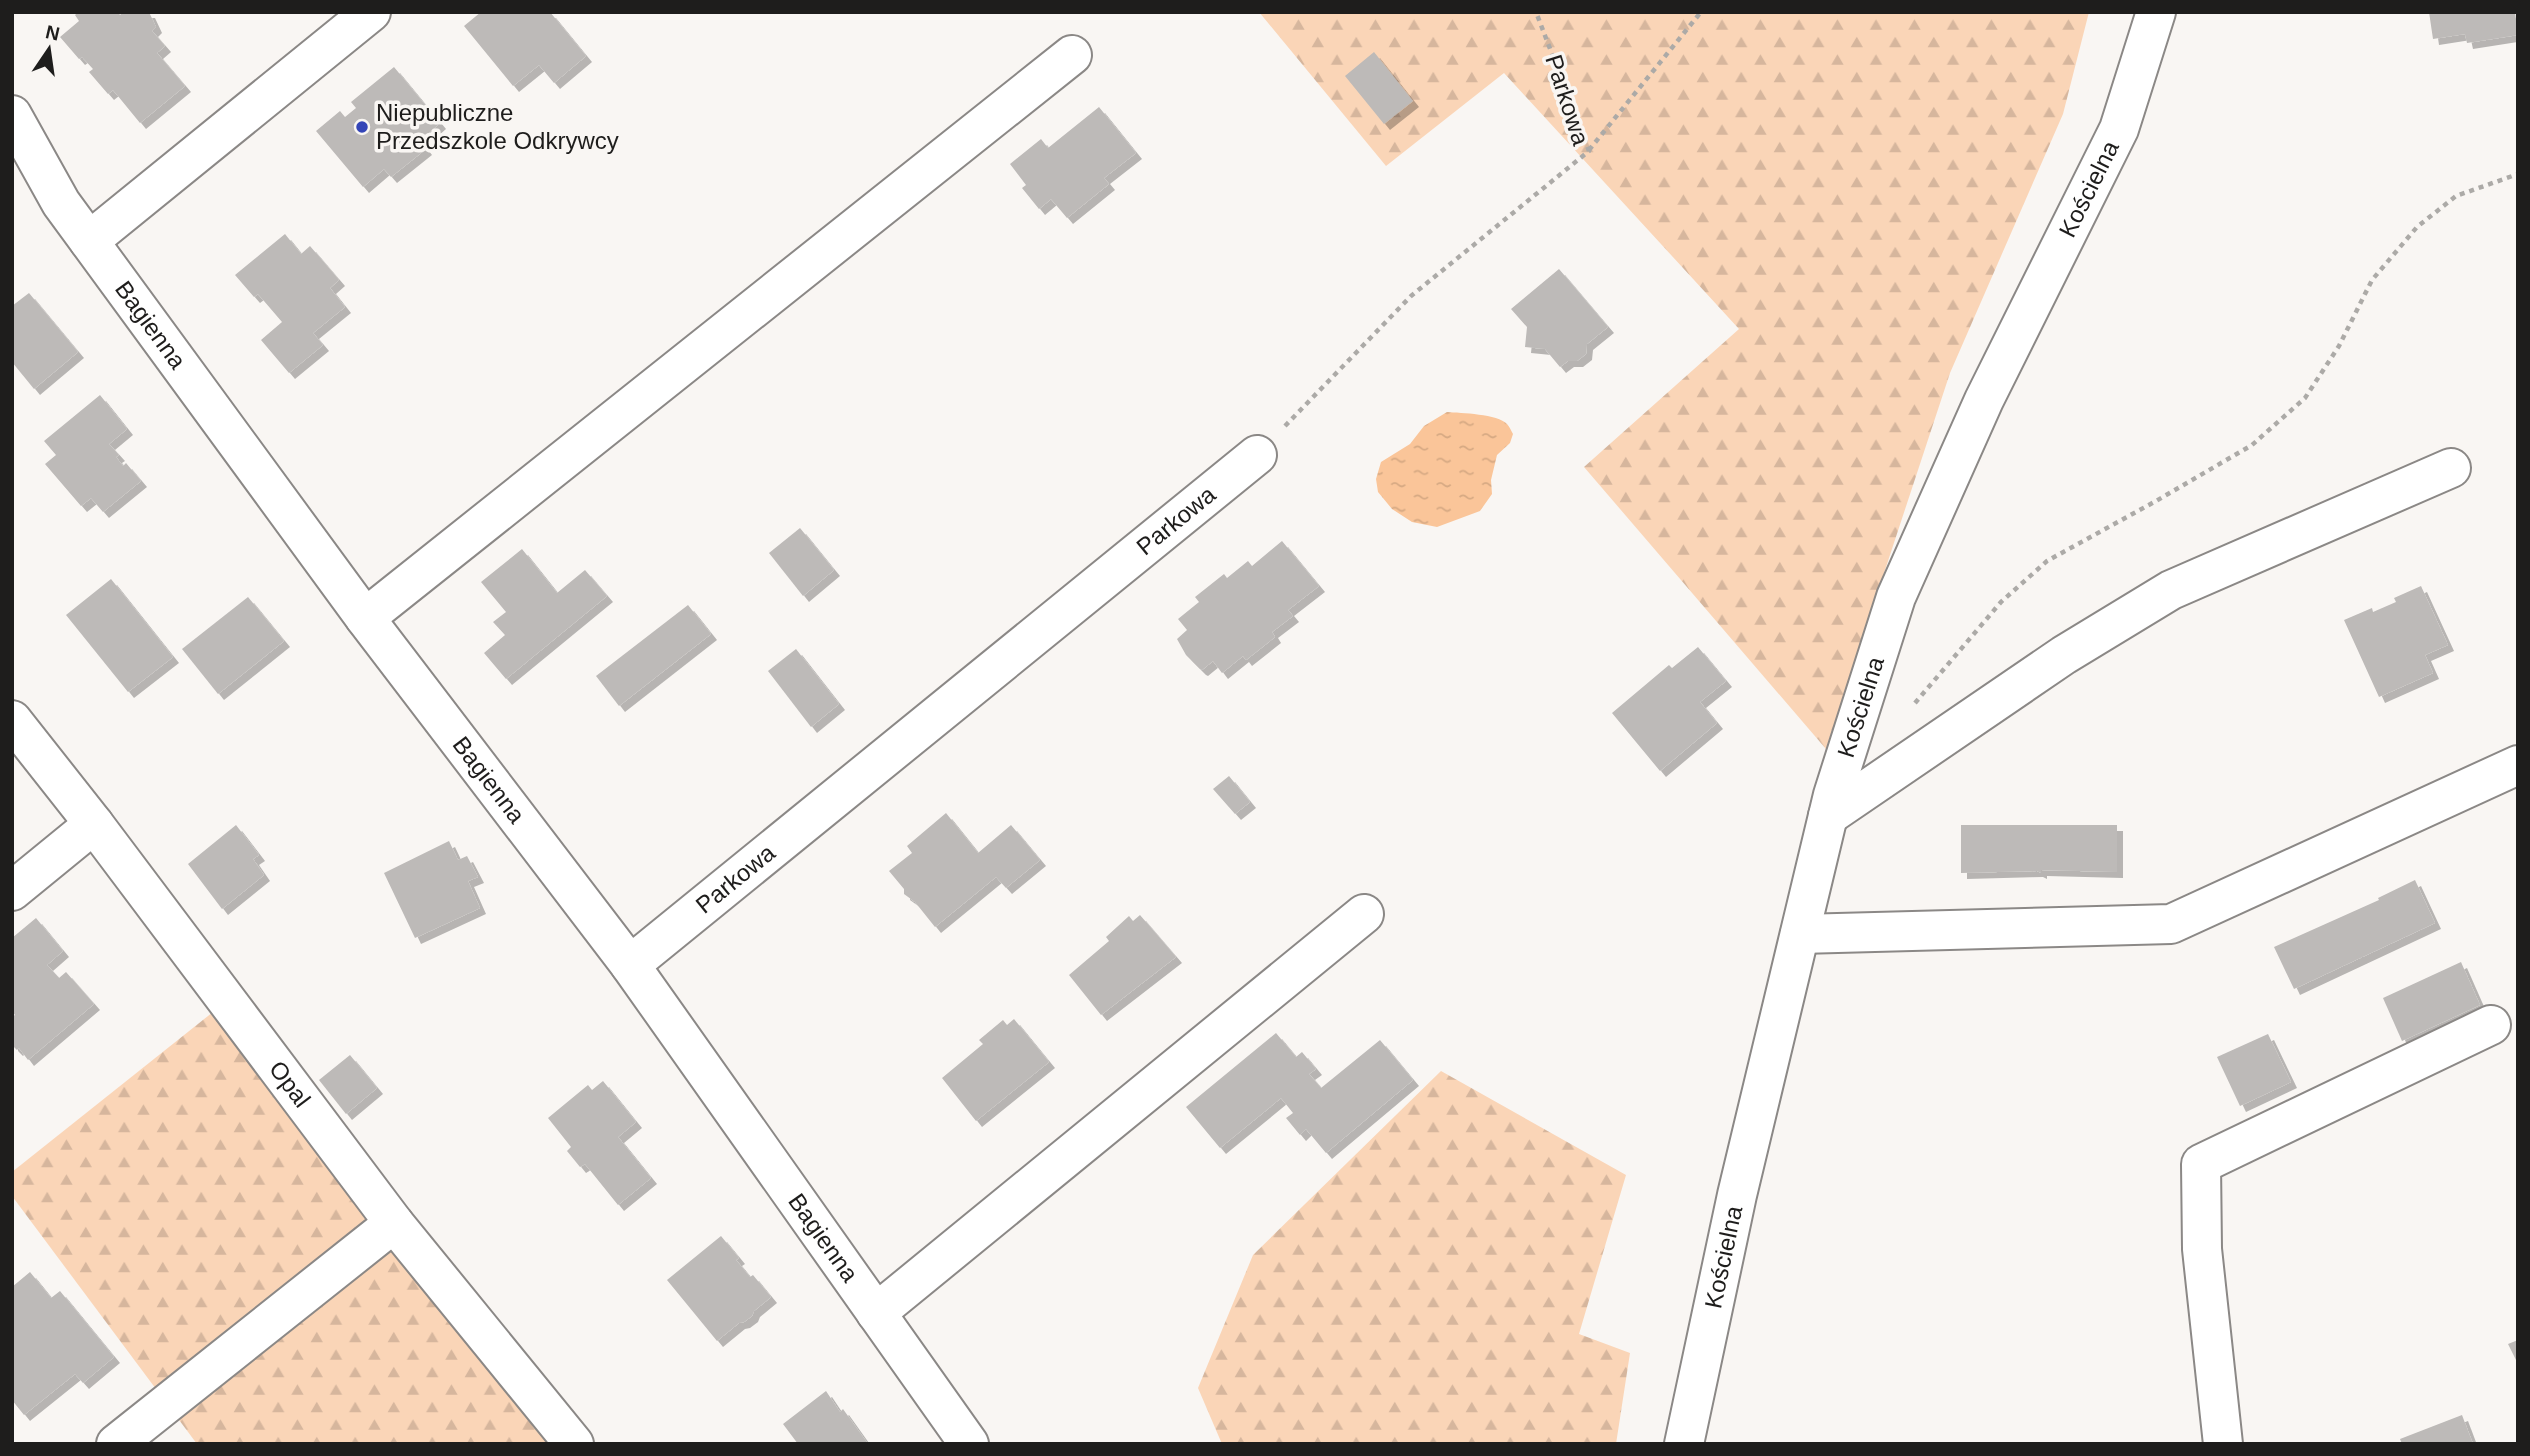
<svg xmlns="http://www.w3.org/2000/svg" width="2530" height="1456" font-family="Arial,sans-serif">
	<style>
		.forest { fill: url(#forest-firs) }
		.water { fill: url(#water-ripples) }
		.building { fill: #bdbab8; filter: url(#shadow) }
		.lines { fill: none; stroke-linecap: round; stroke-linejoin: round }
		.minor-casing { stroke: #8b8886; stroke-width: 42 }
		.path { stroke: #acaaa7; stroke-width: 4.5; stroke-dasharray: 5 5; stroke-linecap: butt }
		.minor { stroke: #fff; stroke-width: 38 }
		.poi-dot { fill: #3445b7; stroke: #f9f6f3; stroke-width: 2.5 }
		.labels { text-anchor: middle; stroke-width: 7; stroke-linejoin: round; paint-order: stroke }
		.street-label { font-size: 24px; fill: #1e1d1c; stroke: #f9f6f3 }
		.poi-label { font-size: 24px; fill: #1e1d1c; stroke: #f9f6f3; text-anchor: start }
	</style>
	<defs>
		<pattern id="forest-firs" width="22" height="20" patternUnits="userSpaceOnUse" patternTransform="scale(1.75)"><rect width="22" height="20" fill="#fad5b7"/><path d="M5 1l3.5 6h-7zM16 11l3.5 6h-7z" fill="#d6b69d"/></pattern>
		<pattern id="water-ripples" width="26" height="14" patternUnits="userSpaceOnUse" patternTransform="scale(1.75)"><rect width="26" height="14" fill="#fac599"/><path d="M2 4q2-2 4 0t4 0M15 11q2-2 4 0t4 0" fill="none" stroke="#d6a983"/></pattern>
		<filter id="shadow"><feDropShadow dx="6" dy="6" stdDeviation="0" flood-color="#0004"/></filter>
	</defs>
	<rect width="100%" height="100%" fill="#f9f6f3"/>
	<g class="forest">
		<polygon points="1259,12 2089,12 2063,114 1950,373 1826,749 1584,467 1739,329 1504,73 1386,166"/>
		<polygon points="213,1012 559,1444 197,1444 12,1196 12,1172"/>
		<polygon points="1441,1071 1626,1175 1579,1334 1630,1353 1616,1444 1222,1444 1198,1388 1253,1255"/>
	</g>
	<path class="water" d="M1447 412C1461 413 1498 414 1507 424 1510 427 1511 431 1513 434L1510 443 1497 455 1491 480 1492 494 1480 511 1437 527 1412 522 1392 509 1378 492 1376 479 1381 462 1410 444 1424 426Z"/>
	<g class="building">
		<polygon points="78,12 118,12 120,15 123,12 149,12 156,27 152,31 165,46 157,53 185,86 140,123 113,90 108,94 89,72 93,69 82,57 79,59 60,37 79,21 75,15"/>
		<polygon points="481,12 550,12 586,56 554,83 539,65 513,86 464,26"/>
		<polygon points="2429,12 2515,12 2518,35 2467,43 2465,34 2433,39"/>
		<polygon points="1374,52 1413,101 1384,124 1345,76"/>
		<polygon points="394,67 440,123 420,141 426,149 391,177 384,169 363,187 316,131 340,111 345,117 356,108 351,102"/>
		<polygon points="1099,107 1136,153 1104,178 1109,184 1067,218 1051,199 1039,209 1022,188 1026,185 1010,164 1041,139 1048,148"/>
		<polygon points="285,234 301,254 310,246 339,280 330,288 345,307 313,333 323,345 289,373 261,340 282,322 258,294 254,297 235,275"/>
		<polygon points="1559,269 1608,327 1587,344 1586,354 1577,361 1568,361 1560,367 1545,349 1525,347 1527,327 1511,309"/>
		<polygon points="29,293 78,352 34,389 12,362 12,306"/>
		<polygon points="100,395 127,429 109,444 119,455 116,457 123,466 126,463 141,481 103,512 91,498 81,506 45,464 56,455 44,441"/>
		<polygon points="800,528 834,570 803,596 769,553"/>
		<polygon points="1282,541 1319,586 1288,610 1293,616 1272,632 1275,637 1246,660 1243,656 1222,673 1213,661 1202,670 1200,669 1186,655 1177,639 1187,630 1178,619 1199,602 1195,597 1224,574 1227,578 1248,561 1252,566"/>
		<polygon points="522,549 557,593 585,570 607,596 506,679 484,653 505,635 493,622 506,612 481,582"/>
		<polygon points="111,579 173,657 128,692 66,615"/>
		<polygon points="2421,586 2448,645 2425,655 2433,673 2379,697 2344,620 2372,608 2373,612 2396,602 2394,598"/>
		<polygon points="248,597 284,641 218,694 182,649"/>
		<polygon points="688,605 711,634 619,706 596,676"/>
		<polygon points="1698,647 1726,681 1700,702 1717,723 1660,771 1612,713 1669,665 1672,668"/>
		<polygon points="796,649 839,704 811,727 768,671"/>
		<polygon points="1229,776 1250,802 1235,814 1213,789"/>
		<polygon points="946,813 978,853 1011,825 1040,860 1006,888 996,877 935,927 915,902 904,894 904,889 889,871 912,853 907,846"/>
		<polygon points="236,825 259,855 253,859 264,875 222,909 188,864"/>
		<polygon points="1961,825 2117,825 2117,872 2041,870 2041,873 2037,871 1961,873"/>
		<polygon points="449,841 458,860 467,856 478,877 468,881 480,908 415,938 384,873"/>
		<polygon points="2415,880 2435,923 2294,989 2274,947 2379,900 2378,898"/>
		<polygon points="1140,915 1176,957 1101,1015 1069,975 1109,941 1106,937 1129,916 1133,921"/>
		<polygon points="36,918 63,951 47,965 59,978 66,972 94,1004 28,1060 19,1048 17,1050 12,1045 12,1017 15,1015 12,1011 12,938"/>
		<polygon points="2461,962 2480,1005 2402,1041 2383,998"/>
		<polygon points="1014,1019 1049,1062 976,1121 942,1078 983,1044 979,1040 1003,1020 1007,1025"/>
		<polygon points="1276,1033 1296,1057 1302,1052 1316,1069 1309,1074 1321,1088 1380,1040 1413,1080 1326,1153 1306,1129 1300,1135 1286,1118 1293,1113 1281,1098 1220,1148 1186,1107"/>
		<polygon points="2268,1034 2291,1082 2240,1106 2217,1057"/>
		<polygon points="350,1055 377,1088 346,1114 319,1080"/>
		<polygon points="603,1081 636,1122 618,1137 651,1178 618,1205 585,1164 580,1167 567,1151 571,1147 548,1118 588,1085 592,1090"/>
		<polygon points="721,1236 739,1258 736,1260 750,1277 753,1275 771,1297 754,1311 752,1316 744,1322 739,1323 717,1341 667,1280"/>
		<polygon points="30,1272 51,1298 60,1291 114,1357 83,1383 75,1374 24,1415 12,1400 12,1287"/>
		<polygon points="2518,1340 2518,1364 2508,1344"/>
		<polygon points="826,1391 840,1412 843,1409 868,1444 798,1444 783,1424"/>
		<polygon points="2462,1415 2473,1444 2402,1444 2400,1439"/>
	</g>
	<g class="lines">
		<defs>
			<g id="minor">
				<path id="s1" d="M12 115 61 203 365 618 630 965 969 1444"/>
				<polyline points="89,241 371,12"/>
				<polyline points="365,618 1072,55"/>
				<path id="s2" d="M12 720 94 824 394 1223 574 1444"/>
				<polyline points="1828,816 2064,655 2171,590 2451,468"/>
				<polyline points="12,891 94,824"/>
				<polyline points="1800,934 2171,924 2518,765"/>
				<path id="s3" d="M630 965 1257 455"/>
				<polyline points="876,1313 1364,914"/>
				<polyline points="116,1444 394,1223"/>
				<path id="s4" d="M1684 1444 1737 1195 1833 795 1896 597 1984 400 2119 129 2156 12"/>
				<polyline points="2223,1444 2202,1249 2201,1164 2491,1025"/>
			</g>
		</defs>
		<use href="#minor" class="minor-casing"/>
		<g class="path">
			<polyline points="1589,150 1701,12"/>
			<polyline points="1285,426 1411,296 1589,151 1536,12"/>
			<polyline points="1915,703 2001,602 2047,561 2156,501 2252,445 2305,398 2339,346 2372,280 2417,227 2456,196 2518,174"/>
		</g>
		<use href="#minor" class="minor"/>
	</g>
	<circle class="poi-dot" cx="362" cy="127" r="7"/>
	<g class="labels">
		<g class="street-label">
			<text transform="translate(1567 100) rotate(72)" y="8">Parkowa</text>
			<text dy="8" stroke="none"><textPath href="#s4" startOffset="1325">Kościelna</textPath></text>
			<text dy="8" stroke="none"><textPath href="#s1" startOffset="252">Bagienna</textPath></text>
			<text dy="8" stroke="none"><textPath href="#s3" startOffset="704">Parkowa</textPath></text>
			<text dy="8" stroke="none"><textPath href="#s4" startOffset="758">Kościelna</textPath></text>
			<text dy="8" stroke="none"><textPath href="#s1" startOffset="819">Bagienna</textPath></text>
			<text dy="8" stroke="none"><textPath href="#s3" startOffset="136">Parkowa</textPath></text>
			<text dy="8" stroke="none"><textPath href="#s2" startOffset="458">Opal</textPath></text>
			<text dy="8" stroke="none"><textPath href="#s1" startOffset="1386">Bagienna</textPath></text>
			<text dy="8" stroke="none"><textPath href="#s4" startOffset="191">Kościelna</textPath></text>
		</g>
		<g class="poi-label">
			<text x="376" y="121">Niepubliczne<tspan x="376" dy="28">Przedszkole Odkrywcy</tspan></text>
		</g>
	</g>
	<rect width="2530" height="1456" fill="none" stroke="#1e1d1c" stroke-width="28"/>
	<g transform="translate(49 49) rotate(13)" stroke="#f9f6f3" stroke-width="5" paint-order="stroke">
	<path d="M0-5L12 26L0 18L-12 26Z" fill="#1e1d1c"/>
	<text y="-10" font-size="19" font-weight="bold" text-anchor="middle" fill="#1e1d1c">N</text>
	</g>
</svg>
